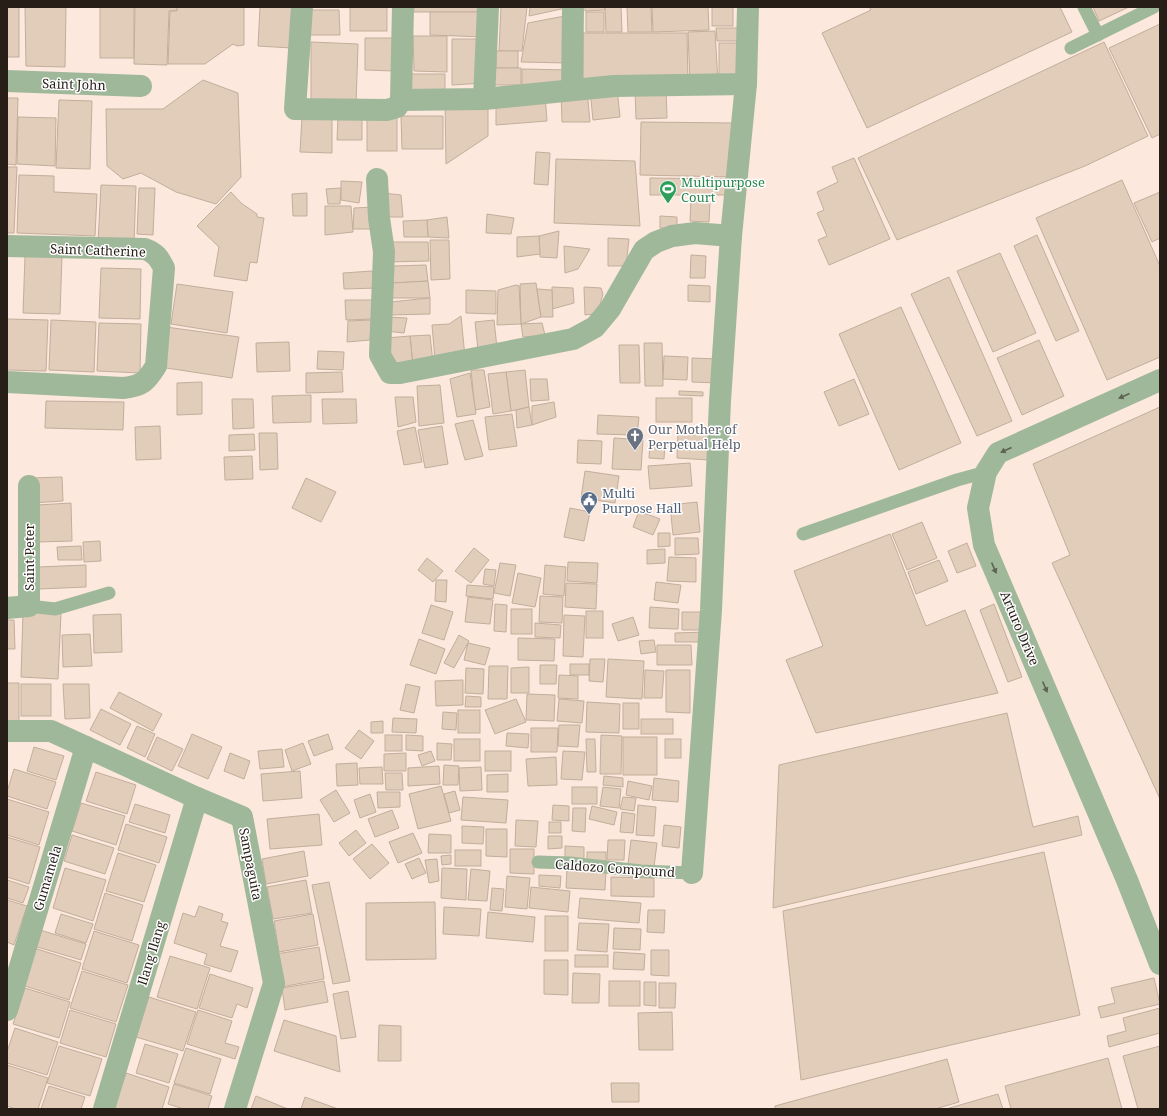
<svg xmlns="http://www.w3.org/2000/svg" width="1167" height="1116" font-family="'Noto Serif',serif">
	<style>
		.building { fill: #e2ccba; stroke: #c3ae9c }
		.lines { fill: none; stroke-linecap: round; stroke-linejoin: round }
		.lane { stroke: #9fb89a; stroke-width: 13 }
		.street { stroke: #9fb89a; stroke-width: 22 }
		.oneway { fill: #5d6352 }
		.labels { text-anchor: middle; stroke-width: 3; stroke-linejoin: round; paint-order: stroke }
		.street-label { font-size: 13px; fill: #271e18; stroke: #fff }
		.leisure-label { font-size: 13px; fill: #27864d; stroke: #fff; text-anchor: start }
		.worship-label { font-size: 13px; fill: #5b616d; stroke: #fff; text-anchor: start }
		.service-label { font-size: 13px; fill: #4e5e75; stroke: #fff; text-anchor: start }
	</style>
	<rect width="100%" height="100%" fill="#fce8dc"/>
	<g class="building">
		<rect x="7" y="7" width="12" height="50"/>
		<polygon points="25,7 66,7 65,67 26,66"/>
		<rect x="100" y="7" width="34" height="51"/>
		<polygon points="135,7 177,7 177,10 169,11 167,65 134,64"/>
		<polygon points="177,7 244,7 244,45 237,46 233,44 205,64 168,64 170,11 177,11"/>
		<polygon points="260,7 296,7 292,48 258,46"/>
		<rect x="350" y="7" width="37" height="24"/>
		<rect x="414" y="7" width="71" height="5"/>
		<polygon points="501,7 527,7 522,51 499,51"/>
		<polygon points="530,7 566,7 566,8 529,16"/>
		<polygon points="585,7 604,7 605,10 585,11"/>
		<polygon points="605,7 621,7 622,32 606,32"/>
		<polygon points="627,7 651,7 652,32 628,32"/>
		<polygon points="652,7 708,7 709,30 653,32"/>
		<rect x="712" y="7" width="21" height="19"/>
		<polygon points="869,7 1060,7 1072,32 867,128 822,33 871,10"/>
		<polygon points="1093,7 1129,7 1099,21"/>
		<polygon points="310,10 339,10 340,35 310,35"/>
		<polygon points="430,12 485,12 485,37 430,35"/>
		<rect x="586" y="12" width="18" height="20"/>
		<polygon points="570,15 567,63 521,62 528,23"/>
		<polygon points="1160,24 1160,134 1152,138 1109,48"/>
		<polygon points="716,28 745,28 745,41 717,41"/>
		<polygon points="715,31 718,83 690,83 688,32"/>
		<polygon points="583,33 687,33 688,84 583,84"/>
		<polygon points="413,36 447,36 447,72 414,71"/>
		<polygon points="365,38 395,38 394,71 365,70"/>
		<polygon points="452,39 484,39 484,83 452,85"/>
		<polygon points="311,42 358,44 356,104 311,103"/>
		<polygon points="1104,42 1148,136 1085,166 897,240 858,158"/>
		<rect x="719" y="43" width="26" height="40"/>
		<rect x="496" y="51" width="22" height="17"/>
		<rect x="494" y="68" width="27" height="17"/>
		<polygon points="522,69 570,70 570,89 522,88"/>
		<polygon points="411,74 445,74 445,91 411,92"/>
		<polygon points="203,80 238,93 241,177 216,204 176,192 141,173 123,179 107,166 106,109 163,109"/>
		<polygon points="617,88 620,117 593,120 590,90"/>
		<polygon points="635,88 666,88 667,118 636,119"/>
		<polygon points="587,90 590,122 562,122 561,92"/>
		<polygon points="545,95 547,121 496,125 496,98"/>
		<polygon points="7,98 18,98 16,165 7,164"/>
		<polygon points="59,100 92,101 90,169 56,168"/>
		<polygon points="445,101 488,101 488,136 446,164"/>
		<rect x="367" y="116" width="30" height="35"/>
		<polygon points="401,116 443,116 443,149 402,149"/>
		<polygon points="18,117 56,118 55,166 17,164"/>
		<polygon points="302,117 332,118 332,153 300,152"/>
		<polygon points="338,117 362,117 362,140 337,140"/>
		<polygon points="641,122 733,123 732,177 640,175"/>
		<polygon points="536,152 550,153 548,185 534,184"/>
		<polygon points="854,158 890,239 829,265 818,240 827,236 817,213 824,210 817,192 838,182 832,167"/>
		<polygon points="556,159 635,161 640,226 554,223"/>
		<polygon points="7,167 17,167 14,233 7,233"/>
		<polygon points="19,175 54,176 54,192 97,194 95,236 17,233"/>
		<polygon points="650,178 727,179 727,195 650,195"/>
		<polygon points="1122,180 1160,266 1160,357 1107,380 1036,218"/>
		<polygon points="341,181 362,182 359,203 341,200"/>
		<polygon points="101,185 136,186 134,244 98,243"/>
		<polygon points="139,188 155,188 153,235 137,234"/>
		<polygon points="341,188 340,204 328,204 326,189"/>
		<polygon points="231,192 241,203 257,214 257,217 264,218 257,263 250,262 247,281 214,276 219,247 197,226"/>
		<polygon points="1160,192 1160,238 1152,242 1134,203"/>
		<polygon points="307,193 307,216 293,216 292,194"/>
		<polygon points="383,193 401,195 403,217 380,217"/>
		<polygon points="691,200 710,201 709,222 690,221"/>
		<polygon points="325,206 351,206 353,232 325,235"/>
		<polygon points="374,207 374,229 353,229 354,208"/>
		<polygon points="487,214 514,218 511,234 486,233"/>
		<polygon points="660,216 677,217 677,229 660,228"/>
		<polygon points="447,217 449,238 428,237 427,220"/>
		<polygon points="427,220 428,237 404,237 403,221"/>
		<polygon points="559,231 557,258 540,257 539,236"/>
		<polygon points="1037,235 1079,331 1056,341 1014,246"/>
		<polygon points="539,236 540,254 517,257 517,237"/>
		<polygon points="608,238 629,239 626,266 608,266"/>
		<polygon points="430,240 449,240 450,279 431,280"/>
		<polygon points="389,242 428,242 429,261 387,262"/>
		<polygon points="564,246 590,249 578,269 565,273"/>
		<polygon points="1000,253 1036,333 993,352 957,271"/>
		<polygon points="691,255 706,256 705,278 690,278"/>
		<polygon points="25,256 62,257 60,314 23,313"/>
		<polygon points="426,265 428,281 393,283 393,266"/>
		<polygon points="101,268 141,269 140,319 99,318"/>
		<polygon points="372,271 378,288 344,289 343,273"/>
		<polygon points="949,277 1012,421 977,436 911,294"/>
		<polygon points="428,281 430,298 392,298 393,283"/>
		<polygon points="536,283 541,317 521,324 520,284"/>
		<polygon points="177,284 233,292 227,333 171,324"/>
		<polygon points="516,285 519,286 521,324 497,325 498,290"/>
		<polygon points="688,285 710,286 710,302 688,301"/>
		<polygon points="552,287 573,288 574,303 552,309"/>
		<polygon points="584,287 601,288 603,294 599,308 593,314 585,315"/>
		<polygon points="537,289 552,290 553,317 541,317"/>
		<polygon points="466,290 496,291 496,314 466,313"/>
		<polygon points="430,298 430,314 389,315 390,302"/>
		<polygon points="345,300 378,300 374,319 346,320"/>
		<polygon points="901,307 961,443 899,470 839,334"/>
		<polygon points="461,316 465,357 436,372 432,325 449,324"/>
		<polygon points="386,317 407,318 404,333 385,331"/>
		<polygon points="7,319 48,320 46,371 7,370"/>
		<polygon points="51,320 96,322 94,372 49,370"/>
		<polygon points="371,320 370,340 347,342 348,321"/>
		<polygon points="494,320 497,348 478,350 475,322"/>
		<polygon points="99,323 141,324 140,373 97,371"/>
		<polygon points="542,323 545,335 523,337 521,324"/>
		<polygon points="166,327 239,337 232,378 160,367"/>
		<polygon points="430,335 433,363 413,364 410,336"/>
		<polygon points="410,336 413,367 389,370 386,338"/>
		<polygon points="1039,340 1064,396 1022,415 997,358"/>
		<polygon points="289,342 290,371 257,372 256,343"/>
		<polygon points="644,343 662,343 663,386 645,386"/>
		<polygon points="619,345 639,345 640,383 620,383"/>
		<polygon points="318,351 344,352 343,370 317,369"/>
		<polygon points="664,356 688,357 687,380 663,379"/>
		<polygon points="692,358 719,359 718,383 692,382"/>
		<polygon points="471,370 484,370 490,407 475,410"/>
		<polygon points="525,370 529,407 511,411 506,372"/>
		<polygon points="342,372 343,392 306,393 306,373"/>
		<polygon points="506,372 511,411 493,414 488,374"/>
		<polygon points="470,373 476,414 457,417 450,379"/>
		<polygon points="530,379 547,379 549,400 531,401"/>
		<polygon points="854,379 869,414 839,426 824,392"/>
		<polygon points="202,382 202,414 177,415 177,383"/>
		<polygon points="440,385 444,423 419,426 417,386"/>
		<polygon points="679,391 703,392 703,396 679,395"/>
		<polygon points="311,395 311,422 273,423 272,396"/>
		<polygon points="395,397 413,397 416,422 398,427"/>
		<rect x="656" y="398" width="36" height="24"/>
		<polygon points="232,399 253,399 254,428 233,429"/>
		<polygon points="322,399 356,399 357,423 323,424"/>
		<polygon points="46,401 124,402 123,430 45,428"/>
		<polygon points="554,402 556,417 532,425 532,406"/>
		<polygon points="529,407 532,425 517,428 516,410"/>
		<polygon points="1160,407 1160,799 1052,563 1070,555 1033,464"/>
		<polygon points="512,414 517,446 489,450 485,417"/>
		<polygon points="598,415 639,417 637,435 597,434"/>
		<polygon points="473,420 483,456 465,460 455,424"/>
		<polygon points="160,426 161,459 136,460 135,427"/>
		<polygon points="442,426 448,464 425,468 418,430"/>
		<polygon points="415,427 422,462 404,465 397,431"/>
		<polygon points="678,432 710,433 709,460 677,458"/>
		<polygon points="259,433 277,433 278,469 260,470"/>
		<polygon points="254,434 255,450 229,451 229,435"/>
		<polygon points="614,438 643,440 641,470 612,469"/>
		<polygon points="578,440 602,441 601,464 577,463"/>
		<polygon points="650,444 665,444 664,459 649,458"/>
		<polygon points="252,456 253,479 225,480 224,457"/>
		<polygon points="690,463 692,486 650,489 648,466"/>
		<polygon points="585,471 619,476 615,503 581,498"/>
		<polygon points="62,477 63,501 32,503 31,478"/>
		<polygon points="306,478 336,492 321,522 292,508"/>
		<polygon points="697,502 700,532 673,535 670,505"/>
		<polygon points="71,503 72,541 38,542 37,505"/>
		<polygon points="570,508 590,512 584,541 564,537"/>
		<polygon points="639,511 660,519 653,535 633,527"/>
		<polygon points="922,522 937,558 907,570 892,534"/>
		<polygon points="658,533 670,533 670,546 658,547"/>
		<polygon points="890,534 926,626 965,610 998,693 816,733 786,660 823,646 794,571"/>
		<polygon points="675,538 698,538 699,554 675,555"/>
		<polygon points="100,541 101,561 84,562 83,542"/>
		<polygon points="967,543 976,566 957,573 948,551"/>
		<polygon points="81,546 82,560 58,560 57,547"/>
		<polygon points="474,548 489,560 471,583 455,571"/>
		<polygon points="665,549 665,563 647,564 647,550"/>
		<polygon points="669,557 696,558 696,582 667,581"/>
		<polygon points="427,558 443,571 433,582 418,570"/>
		<polygon points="939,560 948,581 916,594 908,572"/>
		<polygon points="568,562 598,563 597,583 567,581"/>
		<polygon points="500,563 516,565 510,596 494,593"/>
		<polygon points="86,565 86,587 39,589 38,567"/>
		<polygon points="545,565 566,567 564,596 543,594"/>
		<polygon points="485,569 496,570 494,586 483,584"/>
		<polygon points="518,573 541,578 535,607 512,603"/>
		<polygon points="436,580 447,580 446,602 435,601"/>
		<polygon points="656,582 681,585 678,603 654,600"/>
		<polygon points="566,583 597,584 596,609 565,607"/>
		<polygon points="467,585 494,587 493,599 466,596"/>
		<polygon points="540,596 563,597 562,623 539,622"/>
		<polygon points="468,597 493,600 490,624 465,622"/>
		<polygon points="495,604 507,605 506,632 494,631"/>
		<polygon points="994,604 1022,677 1008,682 980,610"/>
		<polygon points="431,605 453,612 444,640 422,633"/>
		<polygon points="650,607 679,609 678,629 649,628"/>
		<rect x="511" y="609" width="21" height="25"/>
		<rect x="586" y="611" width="17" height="27"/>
		<polygon points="23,612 61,613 58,679 21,677"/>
		<polygon points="682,612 705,612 704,630 682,630"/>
		<polygon points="121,614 122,652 94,653 93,615"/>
		<polygon points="564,615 585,616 583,657 563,656"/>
		<polygon points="633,617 639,635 618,641 612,624"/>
		<polygon points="7,620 14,620 15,649 7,649"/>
		<polygon points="535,623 561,625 560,638 535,637"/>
		<polygon points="707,632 707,642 675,642 675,633"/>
		<polygon points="90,634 92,666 63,667 62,635"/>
		<polygon points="459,635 469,641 454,668 444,663"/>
		<polygon points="518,638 555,639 554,661 518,660"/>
		<polygon points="419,639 445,649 436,674 410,665"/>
		<polygon points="654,640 656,652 641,654 639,641"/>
		<polygon points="468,643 490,648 485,665 464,660"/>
		<polygon points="657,645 691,645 692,665 657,665"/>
		<polygon points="590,659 605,659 603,682 589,681"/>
		<polygon points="608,659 644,661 642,699 606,697"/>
		<rect x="570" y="664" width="19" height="11"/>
		<polygon points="540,665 557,665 556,684 540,684"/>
		<polygon points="489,666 508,666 507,699 488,699"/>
		<polygon points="529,667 529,693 511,693 511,668"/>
		<polygon points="466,668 484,669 483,694 465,693"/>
		<polygon points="645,670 664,671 662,698 644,698"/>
		<polygon points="666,670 690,670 690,713 666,712"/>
		<polygon points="559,675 578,676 578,699 558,698"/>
		<polygon points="463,680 463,705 436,706 435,681"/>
		<rect x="7" y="683" width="12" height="38"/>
		<rect x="21" y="684" width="30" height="32"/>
		<polygon points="63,684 89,684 90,718 65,719"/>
		<polygon points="406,684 420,687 414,713 400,710"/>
		<polygon points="119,692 162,714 153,731 110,708"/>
		<polygon points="527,694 555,695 554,721 526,720"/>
		<polygon points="466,696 481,697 481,707 465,707"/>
		<polygon points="516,699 526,722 495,734 485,710"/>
		<polygon points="559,699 584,701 582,723 557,721"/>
		<polygon points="587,702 620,704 619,733 586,732"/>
		<rect x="623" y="703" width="16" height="26"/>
		<polygon points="101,709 131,724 120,745 90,730"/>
		<rect x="458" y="710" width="22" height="23"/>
		<polygon points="443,712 457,713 456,730 442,729"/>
		<polygon points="1007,713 1033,827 1078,816 1082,835 773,908 779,765"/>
		<polygon points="393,718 417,719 416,733 392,732"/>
		<rect x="641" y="719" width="32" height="15"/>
		<polygon points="383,721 383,733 371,733 371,722"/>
		<polygon points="559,725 580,725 578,747 558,746"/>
		<polygon points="137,726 155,734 145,757 127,748"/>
		<polygon points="531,728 558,728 557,752 531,752"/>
		<polygon points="359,730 374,741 361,759 345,748"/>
		<polygon points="507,733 529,734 528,748 506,746"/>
		<polygon points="192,734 222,747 208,779 178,766"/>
		<polygon points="328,734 333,749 314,756 308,741"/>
		<rect x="385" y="735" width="17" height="16"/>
		<polygon points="406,735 423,736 423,751 406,750"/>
		<polygon points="601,735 622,736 621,774 600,774"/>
		<polygon points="157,737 183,749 172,771 147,759"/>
		<rect x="623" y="737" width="34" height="38"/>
		<rect x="454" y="739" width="26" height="22"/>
		<polygon points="586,739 595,739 596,772 587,772"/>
		<rect x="665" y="739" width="16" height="19"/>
		<polygon points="303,743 311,764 292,771 285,750"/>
		<polygon points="437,743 452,744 451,760 437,760"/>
		<polygon points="34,747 64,756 56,780 27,771"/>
		<polygon points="282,749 284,767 260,769 258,751"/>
		<polygon points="431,751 435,761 422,766 418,755"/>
		<rect x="485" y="751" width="26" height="20"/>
		<polygon points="563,751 585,752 582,780 561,779"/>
		<polygon points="230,753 250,761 244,779 224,771"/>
		<polygon points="406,753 406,771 384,771 384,754"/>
		<polygon points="556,757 557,785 528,786 526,759"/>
		<polygon points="357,763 358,785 337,786 336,764"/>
		<polygon points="444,765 459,766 458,785 443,785"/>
		<polygon points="439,766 440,784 408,786 408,768"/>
		<polygon points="382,767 383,784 360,784 359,768"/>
		<polygon points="481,767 482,790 460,791 459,768"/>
		<polygon points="14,769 56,782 47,809 7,796 7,792"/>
		<polygon points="300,771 302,798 263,801 261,774"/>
		<polygon points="96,772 136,785 127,814 86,801"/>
		<polygon points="385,773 402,773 403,790 386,790"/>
		<polygon points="508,774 508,792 487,792 487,775"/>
		<polygon points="604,776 623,778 623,787 603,785"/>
		<polygon points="654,778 679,781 678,802 652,800"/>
		<polygon points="628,781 652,786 649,800 626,795"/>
		<polygon points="441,786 451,821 418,829 409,794"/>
		<rect x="572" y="787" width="25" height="17"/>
		<polygon points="603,787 621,789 619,808 600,806"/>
		<polygon points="336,790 350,813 334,822 320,800"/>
		<polygon points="455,791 460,810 449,813 444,794"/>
		<polygon points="377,792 400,792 400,807 378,808"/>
		<polygon points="370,794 376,812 360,818 354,800"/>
		<polygon points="463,797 508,800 506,823 461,820"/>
		<polygon points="623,797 636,798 634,811 620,809"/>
		<polygon points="7,799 49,812 39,845 7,835"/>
		<polygon points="81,803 125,816 116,845 72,831"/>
		<polygon points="135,804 170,815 165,833 129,822"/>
		<polygon points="553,805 569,806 569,821 552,820"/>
		<polygon points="638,805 656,807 654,836 636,835"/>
		<polygon points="592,806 617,812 614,825 589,819"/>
		<polygon points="573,808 586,808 585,832 572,831"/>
		<polygon points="392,810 399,828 375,837 368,819"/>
		<polygon points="622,812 635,814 633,833 620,832"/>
		<polygon points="319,814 322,845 270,849 267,819"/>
		<polygon points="516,820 538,821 536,847 515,846"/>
		<rect x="549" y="822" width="12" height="11"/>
		<polygon points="126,824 167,837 159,863 118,850"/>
		<polygon points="664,825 681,827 679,848 662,846"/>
		<polygon points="462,826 484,827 483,844 462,843"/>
		<polygon points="486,829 507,829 507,857 486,856"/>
		<polygon points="356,830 366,843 349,856 339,843"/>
		<polygon points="413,833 422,853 398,863 389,842"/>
		<polygon points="429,834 451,835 451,853 428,853"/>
		<polygon points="72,835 114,848 105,874 64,861"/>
		<polygon points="548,836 562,836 562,848 548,849"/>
		<polygon points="7,837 40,847 29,884 7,877"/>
		<polygon points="608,840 625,840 624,860 607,860"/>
		<polygon points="631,840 657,843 654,867 628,864"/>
		<polygon points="372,844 389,863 370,879 353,859"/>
		<polygon points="565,846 584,847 584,859 565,858"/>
		<polygon points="510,849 534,849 534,874 510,873"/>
		<rect x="455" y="850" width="26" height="16"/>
		<polygon points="304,851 308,876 266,884 262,859"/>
		<rect x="587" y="852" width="19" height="9"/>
		<polygon points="1044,852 1080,1015 801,1080 783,911"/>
		<polygon points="118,853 156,865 144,902 106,891"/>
		<polygon points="451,855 451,864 442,865 441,856"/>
		<polygon points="419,858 426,873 412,879 405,864"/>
		<polygon points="437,859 439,881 429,883 425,860"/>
		<polygon points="65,868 106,880 93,921 53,908"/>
		<polygon points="442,868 467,869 466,900 441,898"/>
		<polygon points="567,868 606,870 605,890 566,888"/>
		<polygon points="471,869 490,871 487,901 468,900"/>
		<polygon points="539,875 561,876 560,888 539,886"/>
		<polygon points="507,876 530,878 527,909 505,907"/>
		<polygon points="611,877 654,878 654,897 611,896"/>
		<polygon points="7,880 29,887 23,903 7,898"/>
		<polygon points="306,880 312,913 273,919 267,887"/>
		<polygon points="329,882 350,981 333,984 312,885"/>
		<polygon points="531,887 570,891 568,912 529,908"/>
		<polygon points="492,888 504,889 502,911 490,910"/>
		<polygon points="105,893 143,905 132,941 94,929"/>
		<polygon points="580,898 641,903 639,923 578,918"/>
		<polygon points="7,900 27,906 14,945 7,942"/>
		<polygon points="435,902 436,959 366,960 366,903"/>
		<polygon points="199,906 223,914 221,921 228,923 220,946 238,951 231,972 204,964 207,954 174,943 183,913 195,917"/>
		<polygon points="444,907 481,909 479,936 443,934"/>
		<polygon points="648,910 665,910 664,933 647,932"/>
		<polygon points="488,912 535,917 533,942 486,938"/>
		<polygon points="61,914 93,924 86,943 55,933"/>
		<polygon points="313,914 318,945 279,952 274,921"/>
		<rect x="545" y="916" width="23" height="35"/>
		<polygon points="579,923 609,924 607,952 577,950"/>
		<polygon points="614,928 641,929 640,950 613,949"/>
		<polygon points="40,930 86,944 81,960 34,946"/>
		<polygon points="94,931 139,945 127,983 82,969"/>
		<polygon points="319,947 324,979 281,987 276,954"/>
		<polygon points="34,948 81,963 69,1000 22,985"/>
		<polygon points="651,950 669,950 669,976 651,975"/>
		<polygon points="614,952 645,954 644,970 613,969"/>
		<rect x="575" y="955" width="33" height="12"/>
		<polygon points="170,956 210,968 197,1009 157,997"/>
		<polygon points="544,960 568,960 568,995 544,994"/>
		<polygon points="82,971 128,985 116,1022 70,1008"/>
		<polygon points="573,973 600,974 599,1003 572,1003"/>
		<polygon points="210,974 253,988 247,1008 237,1004 232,1018 199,1008"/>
		<polygon points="1154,978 1160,1004 1101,1018 1098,1007 1115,1003 1111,988"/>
		<polygon points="324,981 328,1002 285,1010 282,988"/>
		<rect x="609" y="981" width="31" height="25"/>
		<polygon points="644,982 656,982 656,1006 644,1005"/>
		<polygon points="659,983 676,983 675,1008 659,1008"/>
		<polygon points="25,988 70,1002 59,1038 13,1024"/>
		<polygon points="348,991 356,1037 341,1039 333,994"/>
		<polygon points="149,997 196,1012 183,1051 136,1037"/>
		<polygon points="1160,1008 1160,1033 1109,1047 1107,1036 1126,1031 1123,1018"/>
		<polygon points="70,1010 116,1024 106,1057 60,1043"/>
		<polygon points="198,1010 232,1021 225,1043 239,1047 235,1059 187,1044"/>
		<polygon points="672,1012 673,1050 639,1050 638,1013"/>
		<polygon points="284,1020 336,1036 340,1072 274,1051"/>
		<polygon points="379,1025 401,1026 401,1061 378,1061"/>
		<polygon points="15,1028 58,1042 47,1075 7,1063 7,1052"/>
		<polygon points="145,1044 178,1054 169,1083 136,1073"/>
		<polygon points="59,1046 102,1059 90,1096 47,1083"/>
		<polygon points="1160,1046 1160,1109 1138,1109 1123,1056"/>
		<polygon points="186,1048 221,1059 210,1094 174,1083"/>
		<polygon points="1108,1058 1122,1109 1011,1109 1005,1086"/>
		<polygon points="947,1059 959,1102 935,1109 775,1109 775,1106"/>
		<polygon points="7,1065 48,1078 38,1109 16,1109 7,1106"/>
		<polygon points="126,1073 169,1087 162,1109 114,1109"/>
		<polygon points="611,1083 639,1083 639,1102 612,1102"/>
		<polygon points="174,1084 212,1096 208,1109 184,1109 168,1104"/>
		<polygon points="49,1086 85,1097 81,1109 41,1109"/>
		<polygon points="998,1094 1003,1109 946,1109"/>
		<polygon points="256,1096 288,1109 251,1109"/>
		<polygon points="305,1097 338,1109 301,1109"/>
	</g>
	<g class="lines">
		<g class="lane">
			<polyline points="1084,7 1098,35"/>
			<polyline points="1071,48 1154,7"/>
			<polyline points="803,534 957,480 986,472"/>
			<polyline points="29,606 55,609 109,593"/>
			<polyline points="538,862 570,863 641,871 692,873"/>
		</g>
		<g class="street">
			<polyline points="302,7 295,109 387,110 397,107 401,100"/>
			<polyline points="403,7 401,100 484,99 614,86 746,84 748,7"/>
			<polyline points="7,81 141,86"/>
			<polyline points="572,90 573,7"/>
			<polyline points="484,99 488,7"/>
			<polyline points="377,179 379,218 384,252 380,355 390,373 400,373 573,339 595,327 610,309 644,250 656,242 672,236 695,233 731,236"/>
			<path d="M7 246 145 249C156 253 159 258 164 268L156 366C146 382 142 386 123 388L7 382"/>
			<polyline points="1160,380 998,453 986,472 978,508 984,545 1127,880 1160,964"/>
			<polyline points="7,608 29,606 29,486"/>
			<polyline points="7,731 51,731 197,798 242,817 274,983 235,1109"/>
			<polyline points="692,873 711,610 720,401 731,236 746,84"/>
			<polyline points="7,1010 86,747"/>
			<polyline points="104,1109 197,798"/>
		</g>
	</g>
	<defs><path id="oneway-solid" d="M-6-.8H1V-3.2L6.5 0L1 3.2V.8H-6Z"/></defs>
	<g class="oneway">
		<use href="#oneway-solid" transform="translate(1124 396) rotate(156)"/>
		<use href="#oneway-solid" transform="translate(1006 450) rotate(156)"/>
		<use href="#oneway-solid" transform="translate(994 568) rotate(67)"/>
		<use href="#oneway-solid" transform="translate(1045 687) rotate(67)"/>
	</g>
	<defs>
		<symbol id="stadium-pin" viewBox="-11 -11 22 30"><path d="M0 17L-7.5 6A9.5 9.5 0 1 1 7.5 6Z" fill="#2e9e5b" stroke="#fff"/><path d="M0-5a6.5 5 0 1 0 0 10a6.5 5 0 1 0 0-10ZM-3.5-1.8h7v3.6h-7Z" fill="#fff"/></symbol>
		<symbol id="church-pin" viewBox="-11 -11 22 30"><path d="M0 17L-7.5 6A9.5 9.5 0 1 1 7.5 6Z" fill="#6b7280" stroke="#fff"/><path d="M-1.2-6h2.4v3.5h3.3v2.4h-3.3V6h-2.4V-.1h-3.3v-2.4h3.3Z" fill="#fff"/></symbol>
		<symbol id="civic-pin" viewBox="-11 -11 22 30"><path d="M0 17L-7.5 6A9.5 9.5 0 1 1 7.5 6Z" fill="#5c6f8a" stroke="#fff"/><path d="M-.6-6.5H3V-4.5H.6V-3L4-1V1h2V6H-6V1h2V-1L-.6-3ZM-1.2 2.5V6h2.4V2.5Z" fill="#fff"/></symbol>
	</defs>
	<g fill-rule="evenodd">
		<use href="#stadium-pin" x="658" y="179" width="20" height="27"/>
		<use href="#church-pin" x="625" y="426" width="20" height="27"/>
		<use href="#civic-pin" x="579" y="490" width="20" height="27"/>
	</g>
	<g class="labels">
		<g class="street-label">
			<text transform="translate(74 84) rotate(2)" y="5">Saint John</text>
			<text transform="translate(98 250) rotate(2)" y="5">Saint Catherine</text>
			<text transform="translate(29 557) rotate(-90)" y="5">Saint Peter</text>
			<text transform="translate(1020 628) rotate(67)" y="5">Arturo Drive</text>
			<text transform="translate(251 864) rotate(79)" y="5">Sampaguita</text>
			<text transform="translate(615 868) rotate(4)" y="5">Caldozo Compound</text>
			<text transform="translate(47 878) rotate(-73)" y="5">Gumamela</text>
			<text transform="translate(151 953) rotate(-73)" y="5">Ilang Ilang</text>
		</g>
		<g class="leisure-label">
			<text x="681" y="187">Multipurpose<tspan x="681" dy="15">Court</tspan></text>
		</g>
		<g class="worship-label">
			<text x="648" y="434">Our Mother of<tspan x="648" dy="15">Perpetual Help</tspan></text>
		</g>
		<g class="service-label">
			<text x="602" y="498">Multi<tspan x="602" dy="15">Purpose Hall</tspan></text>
		</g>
	</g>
	<rect width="1167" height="1116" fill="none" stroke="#271e18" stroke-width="16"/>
</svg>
